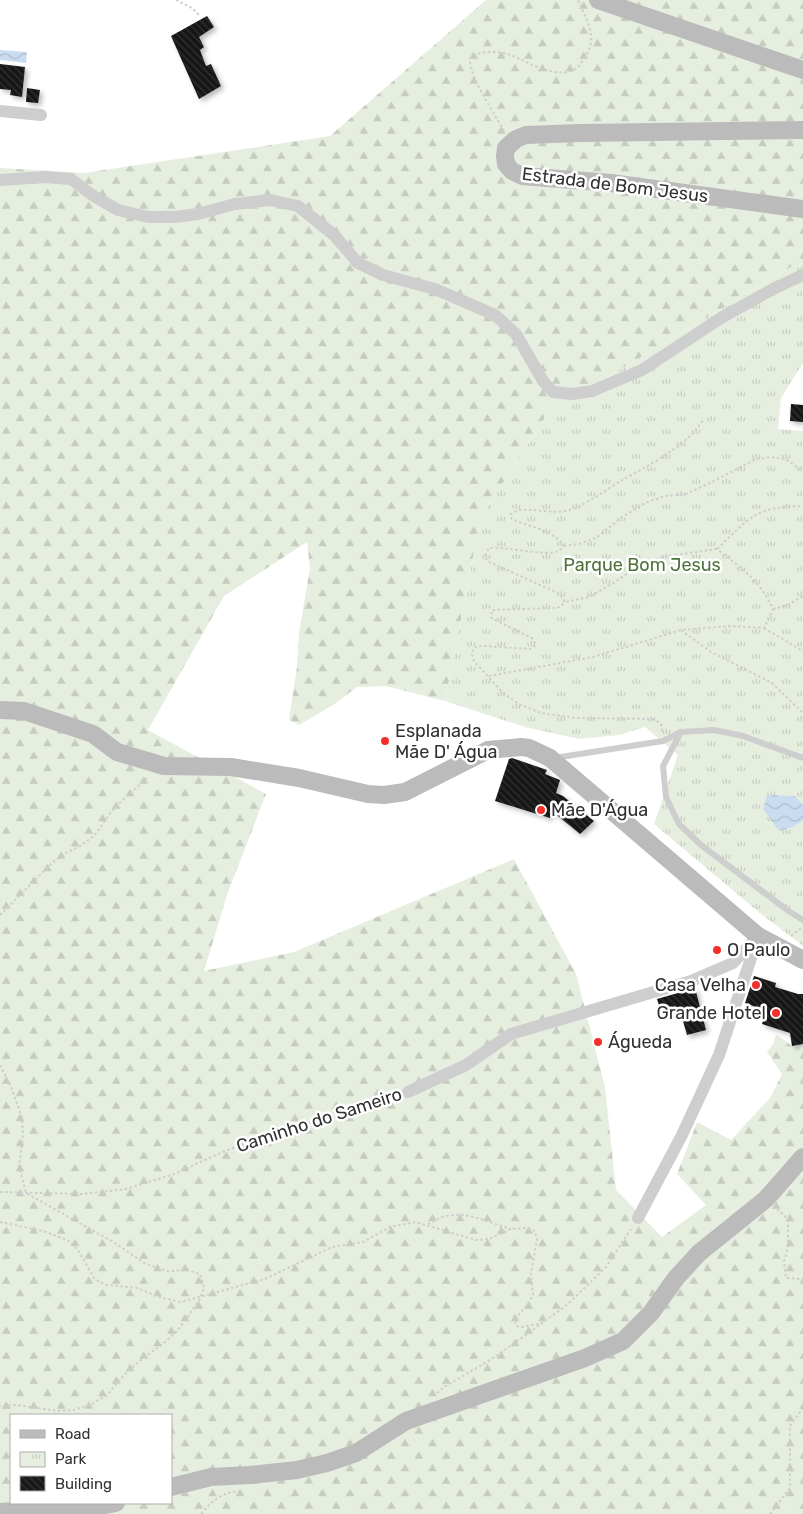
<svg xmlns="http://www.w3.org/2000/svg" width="803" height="1514" font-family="Rubik,sans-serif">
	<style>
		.forest { fill: url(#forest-firs); fill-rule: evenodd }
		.park { fill: url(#park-tufts) }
		.water { fill: url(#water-waves) }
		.building { fill: url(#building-back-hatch); filter: url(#shadow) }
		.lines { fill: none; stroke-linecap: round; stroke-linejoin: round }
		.path { stroke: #cecece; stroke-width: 2; stroke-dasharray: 2.5 2.5; stroke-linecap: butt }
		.service { stroke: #cecece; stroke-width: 6 }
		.minor { stroke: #cecece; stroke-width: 12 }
		.secondary { stroke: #bbb; stroke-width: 18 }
		.poi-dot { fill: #f42e28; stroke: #fff; stroke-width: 2 }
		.labels { text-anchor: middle; stroke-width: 5; stroke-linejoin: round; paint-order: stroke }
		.street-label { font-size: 18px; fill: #313131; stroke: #fff }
		.park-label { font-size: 18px; fill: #4e723a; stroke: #fff }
		.poi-label { font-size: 18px; fill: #313131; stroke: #fff; text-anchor: start }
	</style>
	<defs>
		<pattern id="forest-firs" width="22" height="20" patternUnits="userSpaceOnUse" patternTransform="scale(1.25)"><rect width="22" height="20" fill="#e6efdf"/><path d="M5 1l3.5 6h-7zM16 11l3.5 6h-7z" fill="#c6cdc0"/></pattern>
		<pattern id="park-tufts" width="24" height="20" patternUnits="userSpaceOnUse" patternTransform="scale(1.25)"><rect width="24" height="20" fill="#e6efdf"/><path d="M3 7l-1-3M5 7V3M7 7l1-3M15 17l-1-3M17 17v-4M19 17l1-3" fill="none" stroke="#c6cdc0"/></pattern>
		<pattern id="water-waves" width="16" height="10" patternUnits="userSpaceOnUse" patternTransform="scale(1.25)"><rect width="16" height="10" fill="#caddf0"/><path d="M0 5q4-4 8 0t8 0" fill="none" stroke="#aebece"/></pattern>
		<pattern id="building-back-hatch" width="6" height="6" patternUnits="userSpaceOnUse" patternTransform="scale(1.25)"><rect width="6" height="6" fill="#181818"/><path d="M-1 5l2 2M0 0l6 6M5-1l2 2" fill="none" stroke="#313131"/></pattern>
		<filter id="shadow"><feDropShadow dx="3" dy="3" stdDeviation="2.5" flood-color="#0004"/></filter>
	</defs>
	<rect width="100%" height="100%" fill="#fff"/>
	<path class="forest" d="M486 0H803V265L793 266 596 384 559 390 548 413 481 517 445 701 386 686 357 687 333 705 299 725 289 720 297 667 299 633 310 568 307 542 224 596 148 730 266 794 227 895 204 971 294 952 514 859 576 974 605 1087 616 1190 662 1237 706 1205 677 1174 697 1122 731 1140 770 1098 782 1074 767 1052 773 1044 776 1034 792 1046 799 1045 800 1050H803V1147L797 1154 803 1160V1514H0V168L84 173 330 136ZM11 1415H171V1503H11Z"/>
	<polygon class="park" points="803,265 803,363 781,398 778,429 803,431 803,946 761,914 654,824 678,755 645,727 619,735 579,739 525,727 445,701 481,517 548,413 559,390 596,384 793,266"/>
	<g class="water">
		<polygon points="0,50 27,52 26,63 0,60"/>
		<polygon points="767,795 795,796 803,805 803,820 793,827 779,831 763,809"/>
	</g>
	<g class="building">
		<polygon points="207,16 214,27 199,37 204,47 200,50 206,66 211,64 221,86 199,99 171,36"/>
		<polygon points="0,64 25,67 22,97 10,95 11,90 0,89"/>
		<polygon points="27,88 40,90 38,103 26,102"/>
		<polygon points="791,404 803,405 803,422 790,421"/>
		<polygon points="512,758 547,770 545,774 560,780 556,793 563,796 594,821 580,834 552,811 550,818 495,801 509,759"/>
		<polygon points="754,976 776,983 775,987 798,994 803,994 803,1044 792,1046 790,1033 762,1024 765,1014 755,1011 756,1007 745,1003"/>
		<polygon points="695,988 706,1030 687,1035 679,1007 661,1012 657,999"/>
	</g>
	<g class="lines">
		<g class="path">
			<polyline points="176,0 192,8 199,15"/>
			<path d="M504 131C495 114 469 77 470 59 479 49 501 51 513 56 530 63 560 82 578 67 581 64 583 60 585 57 599 38 586 19 578 0"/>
			<polyline points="564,546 579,544 596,538 621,518 645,503 665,496 686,494 710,483 756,459 771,457 785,459 803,471"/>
			<path d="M717 549C751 517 754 507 803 506"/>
			<polyline points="773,609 788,605 803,596"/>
			<polyline points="764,628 803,651"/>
			<polyline points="681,630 711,652 772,683 803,713"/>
			<path d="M489 676 593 657 681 630 730 626 764 628 773 609C759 579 742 569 717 549L662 557 638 566 615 582 589 597 565 602"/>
			<path d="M662 731 661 724 654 719 576 718 541 713 519 704 503 693 474 661 472 655 473 649 477 646H484L530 649 536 645 532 638 493 619 491 617 492 610 552 608 560 607 565 602 560 594 487 561 485 555 489 548C505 546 547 557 558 551 560 550 562 548 564 546 552 529 529 527 512 519L510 515C521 503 550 516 569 510 586 505 603 492 619 482 643 468 672 454 692 434 697 429 700 424 704 419"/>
			<polyline points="0,915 53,862 66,853 80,846 94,836 114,808 148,777"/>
			<polyline points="791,936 801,928"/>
			<polyline points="0,1065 12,1089 22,1118 23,1136 19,1166 26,1193 115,1243 144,1263 167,1271 187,1270 200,1274 204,1287 200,1299 187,1318 177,1331 164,1343 143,1358 124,1375 108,1394 92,1404 74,1410 58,1411 17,1405 0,1406"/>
			<polyline points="0,1192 83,1194 126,1189 174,1174 225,1151 284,1128 356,1112 396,1097"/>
			<polyline points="777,1209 785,1216 788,1222 788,1247 784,1261 786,1278 803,1279"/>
			<polyline points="0,1222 43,1231 67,1240 78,1250 94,1278 100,1282 107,1285 137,1288 162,1298 181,1302 265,1279 332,1247 363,1242 390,1227 415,1222 476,1240 489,1239 511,1229 527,1228 535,1231 537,1239 531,1274 533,1295 529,1303 515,1319 516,1326 522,1327 543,1323"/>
			<path d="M428 1224C433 1222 440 1217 446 1216 468 1211 489 1223 511 1229"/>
			<polyline points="437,1393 444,1387 495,1357 567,1305 606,1267 631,1229"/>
			<path d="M201 1514C212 1501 220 1494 237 1491"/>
			<polyline points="770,1514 790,1488 790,1426 803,1408"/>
		</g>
		<g class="service">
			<polyline points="681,732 663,766 666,797 679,824 701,845 787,910 803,920"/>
			<polyline points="554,758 663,741 681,732 714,730 743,736 803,758"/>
		</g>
		<g class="minor">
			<polyline points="0,111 41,115"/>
			<polyline points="0,180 45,177 71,179 92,195 118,210 148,217 175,217 198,214 235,204 270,200 298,206 335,236 358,263 383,275 435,289 495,315 516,334 543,381 553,392 572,394 592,391 642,370 721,318 773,289 803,275"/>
			<polyline points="408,1092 466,1065 511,1034 691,981 733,963 758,936"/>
			<polyline points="638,1218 682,1135 719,1055 756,943"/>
		</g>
		<g class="secondary">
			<polyline points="598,0 803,70"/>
			<polyline points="803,130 579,133 526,135 516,139 506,148 505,156 506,164 512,171 522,176 611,183 803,209"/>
			<polyline points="0,710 24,711 93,734 117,752 164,766 231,767 299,778 368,794 384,795 405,792 488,750 521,747 529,748 550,758 758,936 803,960"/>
			<polyline points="171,1487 211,1477 250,1475 297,1470 327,1463 356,1453 406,1421 585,1358 623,1341 651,1313 676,1278 699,1253 766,1199 803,1157"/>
			<polyline points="0,1512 100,1506 116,1503"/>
		</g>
	</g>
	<g class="poi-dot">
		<circle cx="385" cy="741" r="5"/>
		<circle cx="541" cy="810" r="5"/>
		<circle cx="717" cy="950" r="5"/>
		<circle cx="756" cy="985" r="5"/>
		<circle cx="776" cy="1013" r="5"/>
		<circle cx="598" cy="1042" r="5"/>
	</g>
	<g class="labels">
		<g class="street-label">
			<text transform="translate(615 185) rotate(7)" y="6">Estrada de Bom Jesus</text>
			<text transform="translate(319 1120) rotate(-18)" y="6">Caminho do Sameiro</text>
		</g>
		<g class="park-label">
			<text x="642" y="571">Parque Bom Jesus</text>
		</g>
		<g class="poi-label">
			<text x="395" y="737">Esplanada<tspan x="395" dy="21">Mãe D' Água</tspan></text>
			<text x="551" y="816">Mãe D'Água</text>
			<text x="727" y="956">O Paulo</text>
			<text x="746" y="991" text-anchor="end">Casa Velha</text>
			<text x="766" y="1019" text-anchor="end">Grande Hotel</text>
			<text x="608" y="1048">Águeda</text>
		</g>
	</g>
	<rect x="10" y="1414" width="162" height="90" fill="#ffffff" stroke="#adadad"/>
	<rect x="20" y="1430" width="25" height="8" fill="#bbbbbb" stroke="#adadad"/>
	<text x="55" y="1439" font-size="15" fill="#313131">Road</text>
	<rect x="20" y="1452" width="25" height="15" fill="url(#park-tufts)" stroke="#adadad"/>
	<text x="55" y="1464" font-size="15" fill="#313131">Park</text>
	<rect x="20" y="1476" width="25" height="15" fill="url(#building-back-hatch)" stroke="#adadad"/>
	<text x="55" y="1489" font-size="15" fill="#313131">Building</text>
</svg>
